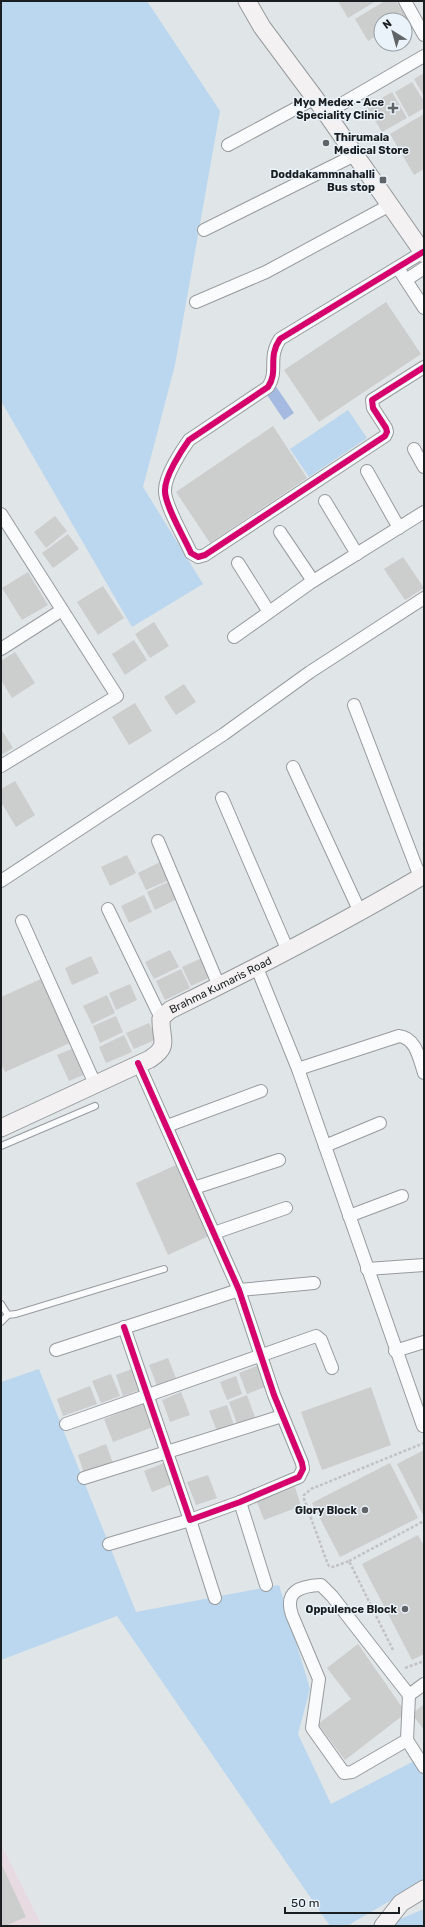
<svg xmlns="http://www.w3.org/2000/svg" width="425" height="1927" font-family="Rubik,sans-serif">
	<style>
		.industrial { fill: #e7dbe1 }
		.green { fill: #bad7ef }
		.water { fill: #a5bae0 }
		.building { fill: #cccdcd }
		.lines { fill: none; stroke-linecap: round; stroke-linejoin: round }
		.lane-casing { stroke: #979b9e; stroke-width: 8 }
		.street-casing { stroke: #979b9e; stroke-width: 14 }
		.secondary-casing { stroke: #979b9e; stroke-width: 19 }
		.path { stroke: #c1c2c4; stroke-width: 2.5; stroke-dasharray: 3 2; stroke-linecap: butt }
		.lane { stroke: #fafbfc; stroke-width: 6 }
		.street { stroke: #fafbfc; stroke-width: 12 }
		.secondary { stroke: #f3f1f2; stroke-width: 17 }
		.cycleway-casing { stroke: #eaf3fa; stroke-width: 8 }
		.cycleway { stroke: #d6006c; stroke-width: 6 }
		.poi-dot { fill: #606466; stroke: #eaf3fa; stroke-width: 1.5 }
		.labels { text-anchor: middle; stroke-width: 3; stroke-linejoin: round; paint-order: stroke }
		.poi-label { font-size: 11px; font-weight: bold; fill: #1b1e20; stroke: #eaf3fa; text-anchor: end }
		.street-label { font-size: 11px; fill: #1b1e20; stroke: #eaf3fa }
	</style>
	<rect width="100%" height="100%" fill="#e0e5e8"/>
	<polygon class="industrial" points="1,1844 42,1926 1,1926"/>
	<g class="green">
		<polygon points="1,1 147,1 220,111 175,365 143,487 203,584 132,627 1,401"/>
		<polygon points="348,410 367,438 309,477 290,449"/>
		<polygon points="39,1369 136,1612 279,1585 310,1689 298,1734 331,1804 416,1760 424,1776 424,1881 347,1926 330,1926 117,1616 1,1660 1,1382"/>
		<polygon points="424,1909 424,1926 395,1926 398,1920"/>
	</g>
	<polygon class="water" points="275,385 294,413 284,420 265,392"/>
	<g class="building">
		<polygon points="338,1 376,1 348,18"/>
		<polygon points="385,1 396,1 407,18 404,20 381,20 381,33 368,41 355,19"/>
		<polygon points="424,73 424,96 414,79"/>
		<polygon points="412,82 424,101 424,108 409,117 395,92"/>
		<polygon points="392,92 407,118 382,132 367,107"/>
		<polygon points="424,114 424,169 414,175 390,134"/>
		<polygon points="386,302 421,354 319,422 284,370"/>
		<polygon points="273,426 307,478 210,543 176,492"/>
		<polygon points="55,516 67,531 46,548 34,532"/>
		<polygon points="68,534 79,549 53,568 42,553"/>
		<polygon points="403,557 424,588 405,600 384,569"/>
		<polygon points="28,572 48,605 22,620 2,588"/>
		<polygon points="103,586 124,618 98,635 77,602"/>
		<polygon points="154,622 169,646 150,658 135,634"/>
		<polygon points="134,640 147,660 125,675 112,654"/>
		<polygon points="15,652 35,683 12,698 1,680 1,661"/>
		<polygon points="184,684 196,702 176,715 164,697"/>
		<polygon points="135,703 152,731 129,745 112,717"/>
		<polygon points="1,729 13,748 1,755"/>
		<polygon points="15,781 35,815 16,827 1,802 1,789"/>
		<polygon points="127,855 136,873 110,886 101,867"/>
		<polygon points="160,862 169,880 146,890 138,873"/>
		<polygon points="170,881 179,898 155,910 147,892"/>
		<polygon points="144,895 152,912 129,923 121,906"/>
		<polygon points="170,950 179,967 154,979 145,962"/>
		<polygon points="91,956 99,973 72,985 65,968"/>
		<polygon points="204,957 213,976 191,986 182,967"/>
		<polygon points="181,969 190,988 165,1000 156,981"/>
		<polygon points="41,979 70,1043 5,1072 1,1064 1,997"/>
		<polygon points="130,984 137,1000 116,1010 109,993"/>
		<polygon points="107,995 115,1013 92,1024 83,1006"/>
		<polygon points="116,1016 123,1032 100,1043 93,1026"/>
		<polygon points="149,1023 157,1039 134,1049 126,1033"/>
		<polygon points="124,1035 132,1052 106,1063 99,1047"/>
		<polygon points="76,1047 88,1073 69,1081 57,1055"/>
		<polygon points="176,1165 209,1236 168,1255 136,1183"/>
		<polygon points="168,1358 176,1378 157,1386 149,1365"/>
		<polygon points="259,1365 267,1386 247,1394 239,1373"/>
		<polygon points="134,1368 142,1389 123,1396 116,1375"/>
		<polygon points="111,1374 120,1396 101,1403 92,1381"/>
		<polygon points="236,1376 242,1394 227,1400 220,1382"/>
		<polygon points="90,1386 97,1404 63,1416 57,1399"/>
		<polygon points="371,1387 391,1445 322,1470 301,1412"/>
		<polygon points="181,1392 190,1415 170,1422 162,1400"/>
		<polygon points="247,1395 255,1417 237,1424 229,1402"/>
		<polygon points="144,1403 153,1427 113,1442 104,1419"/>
		<polygon points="227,1405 234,1425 217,1431 209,1411"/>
		<polygon points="106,1444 114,1466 85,1476 78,1455"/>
		<polygon points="424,1450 424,1514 423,1515 397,1464"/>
		<polygon points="164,1463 172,1484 152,1492 144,1471"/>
		<polygon points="390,1463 418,1518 340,1557 312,1503"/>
		<polygon points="208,1475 217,1498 196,1505 187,1482"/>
		<polygon points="295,1487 301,1506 264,1520 257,1502"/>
		<polygon points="418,1535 424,1546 424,1654 412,1660 362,1564"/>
		<polygon points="358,1644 406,1713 345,1760 318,1724 351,1699 327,1668"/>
		<polygon points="424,1704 424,1730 412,1714"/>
		<polygon points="1,1863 26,1917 5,1926 1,1926"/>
	</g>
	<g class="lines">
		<defs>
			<g id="lane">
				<polyline points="1,1146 95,1106"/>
				<polyline points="1,1304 8,1315 16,1314 164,1269"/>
				<polyline points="1,1322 8,1315"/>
			</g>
			<g id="street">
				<polyline points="405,1 424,35"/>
				<polyline points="326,113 424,56"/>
				<polyline points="228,145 315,98"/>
				<polyline points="204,230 355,155"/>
				<path d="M423 252 280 339C267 358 279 371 268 387L189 440C181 451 165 476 165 490 164 504 185 539 191 553L198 557 205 555 385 436 387 432 386 428 373 408 372 400 424 367"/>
				<polyline points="398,268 424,308"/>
				<polyline points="406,280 424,268"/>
				<polyline points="196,302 266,272 390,205"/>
				<polyline points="414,449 424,467"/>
				<polyline points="367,471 399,528"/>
				<polyline points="325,501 357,554"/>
				<polyline points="1,514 117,696 1,766"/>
				<polyline points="280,532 313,581"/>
				<polyline points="238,563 269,612"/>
				<polyline points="234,637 310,583 424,512"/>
				<polyline points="1,649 62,610"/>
				<polyline points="354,705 420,877"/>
				<polyline points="293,767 360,912"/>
				<polyline points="222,798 288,951"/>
				<polyline points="158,841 219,986"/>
				<polyline points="1,881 224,734 310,672 424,598"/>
				<polyline points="108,909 161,1018"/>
				<polyline points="22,921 95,1084"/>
				<polyline points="257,968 298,1069 423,1426"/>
				<path d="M298 1069 399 1036C416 1038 419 1058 424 1073"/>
				<polyline points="167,1126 261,1091"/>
				<polyline points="325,1146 380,1123"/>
				<polyline points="194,1188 279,1160"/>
				<polyline points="349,1216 402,1196"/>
				<polyline points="214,1233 286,1208"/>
				<polyline points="367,1269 424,1265"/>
				<polyline points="124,1327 190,1520 240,1502 299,1477 303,1469 302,1463 274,1395 239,1290 138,1063"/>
				<polyline points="56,1350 239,1290 314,1283"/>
				<polyline points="395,1351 424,1342"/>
				<polyline points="66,1424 316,1336 321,1340 332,1368"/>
				<polyline points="84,1478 282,1416"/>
				<polyline points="240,1502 266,1585"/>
				<polyline points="109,1544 190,1520 215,1598"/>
				<path d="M424 1684 409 1695 332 1596 321 1585C300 1586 284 1591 292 1615L319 1679 312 1728 344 1773 352 1772 407 1740 424 1767"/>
				<polyline points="407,1740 409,1695"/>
			</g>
			<g id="secondary">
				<polyline points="247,1 262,27 326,113 424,254"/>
				<path id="s1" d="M1 1128 150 1059C171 1045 160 1040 161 1018L170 1010C256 968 341 924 424 875"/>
				<polyline points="383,1926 401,1903 424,1889"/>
			</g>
		</defs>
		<use href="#lane" class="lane-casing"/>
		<use href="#street" class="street-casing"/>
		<use href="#secondary" class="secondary-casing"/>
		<g class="path">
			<polyline points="349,1561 424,1521"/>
			<polyline points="393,1650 349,1561 333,1567 329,1566 327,1562 304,1499 304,1495 311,1489 424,1443"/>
			<polyline points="405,1668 424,1661"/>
		</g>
		<use href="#lane" class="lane"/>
		<use href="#street" class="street"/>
		<use href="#secondary" class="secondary"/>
		<defs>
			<g id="cycleway">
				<path d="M423 252 280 339C267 358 279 371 268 387L189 440C181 451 165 476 165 490 164 504 185 539 191 553L198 557 205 555 385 436 387 432 386 428 373 408 372 400 424 367"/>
				<polyline points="124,1327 190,1520 240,1502 299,1477 303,1469 302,1463 274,1395 239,1290 138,1063"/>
			</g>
		</defs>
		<use href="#cycleway" class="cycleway-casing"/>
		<use href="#cycleway" class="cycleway"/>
	</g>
	<g class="poi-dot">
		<path d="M391 102h4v4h4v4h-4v4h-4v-4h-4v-4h4z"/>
		<circle cx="326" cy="143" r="4"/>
		<rect x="379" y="176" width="8" height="8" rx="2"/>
		<circle cx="365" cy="1510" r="4"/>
		<circle cx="405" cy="1609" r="4"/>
	</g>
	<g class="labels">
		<g class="poi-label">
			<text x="384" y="106">Myo Medex - Ace<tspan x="384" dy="13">Speciality Clinic</tspan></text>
			<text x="334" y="141" text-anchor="start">Thirumala<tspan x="334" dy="13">Medical Store</tspan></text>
			<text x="375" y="178">Doddakammnahalli<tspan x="375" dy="13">Bus stop</tspan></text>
			<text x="357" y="1514">Glory Block</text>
			<text x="397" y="1613">Oppulence Block</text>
		</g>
		<g class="street-label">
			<text dy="4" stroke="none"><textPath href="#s1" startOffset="279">Brahma Kumaris Road</textPath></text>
		</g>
	</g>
	<rect width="425" height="1927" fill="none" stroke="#1b1e20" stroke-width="4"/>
	<g transform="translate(393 32) rotate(323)"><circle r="19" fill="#eaf3fa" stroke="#979ea3"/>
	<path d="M0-3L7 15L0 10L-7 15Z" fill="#606466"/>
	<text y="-6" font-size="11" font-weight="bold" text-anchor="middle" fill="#1b1e20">N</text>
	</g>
	<path d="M285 1907v6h114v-6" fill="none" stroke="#1b1e20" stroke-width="2"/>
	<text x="291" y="1907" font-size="12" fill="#1b1e20" stroke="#eaf3fa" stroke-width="3" paint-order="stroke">50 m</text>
</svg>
